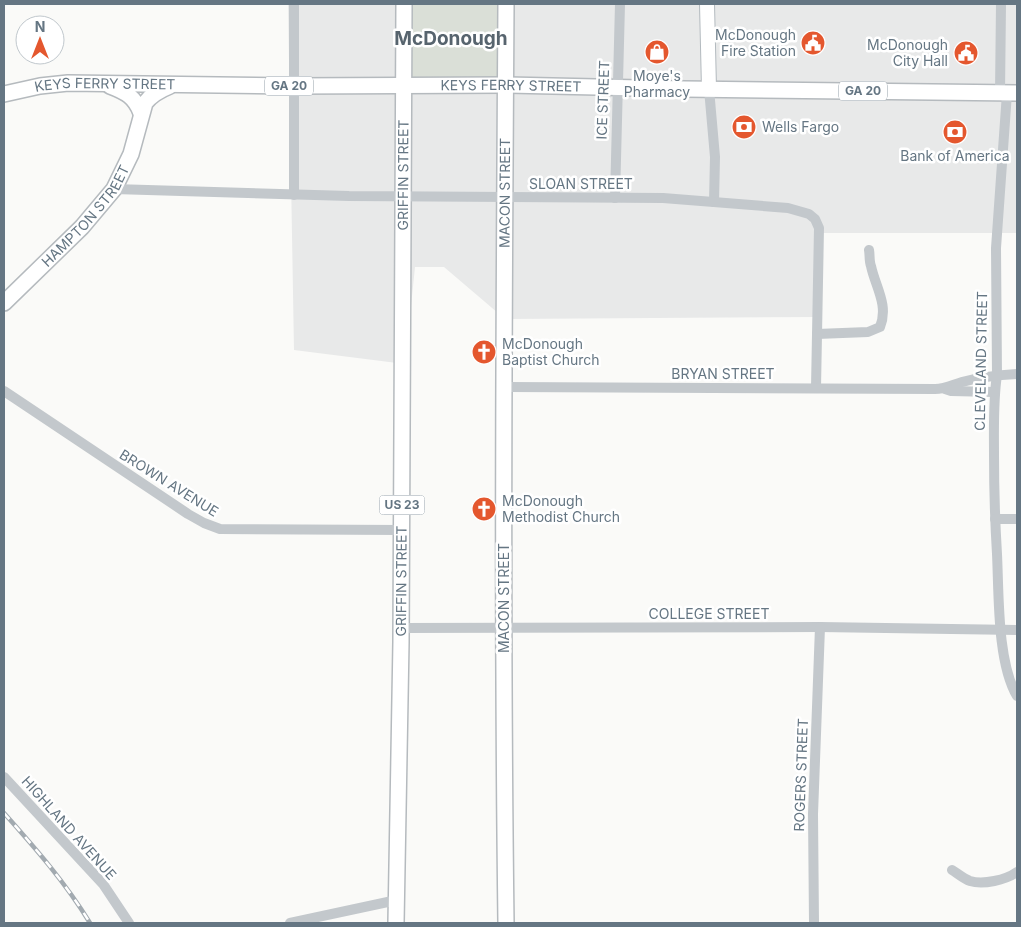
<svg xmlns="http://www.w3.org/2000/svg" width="1021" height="927" font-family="Inter,sans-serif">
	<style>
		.built { fill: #e8e9e9 }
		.green { fill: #dadfd7 }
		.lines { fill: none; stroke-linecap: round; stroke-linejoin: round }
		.secondary-casing { stroke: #b3babf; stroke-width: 16 }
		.primary-casing { stroke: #b5babe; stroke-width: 18 }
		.street { stroke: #c3c8cc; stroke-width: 10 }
		.secondary { stroke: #fff; stroke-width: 14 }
		.primary { stroke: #fff; stroke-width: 15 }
		.rail-casing { stroke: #a2aab0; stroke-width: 4.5 }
		.rail { stroke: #fff; stroke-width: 2.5; stroke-dasharray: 8; stroke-linecap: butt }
		.labels { text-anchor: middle; stroke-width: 5; stroke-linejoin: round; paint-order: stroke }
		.shield { fill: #fff; stroke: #939fa8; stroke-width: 1 }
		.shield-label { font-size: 12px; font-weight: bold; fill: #657683 }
		.poi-label { font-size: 14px; fill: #657683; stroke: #fff; text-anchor: start }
		.street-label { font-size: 14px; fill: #657683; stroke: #fff }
		.district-label { font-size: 19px; font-weight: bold; fill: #57646e; stroke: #fff }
	</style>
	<rect width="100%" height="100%" fill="#fafaf8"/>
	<polygon class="built" points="288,4 1017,4 1017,233 820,233 819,317 505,319 444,267 415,267 405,364 294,350"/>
	<polygon class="green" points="404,4 506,4 506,85 404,87"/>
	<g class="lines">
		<defs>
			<polyline id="secondary" points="707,4 709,89"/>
			<g id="primary">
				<path d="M110 86C126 92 135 97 141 113"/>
				<path id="s1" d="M4 94 40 86 68 83 295 86 506 85 685 89 1017 93"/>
				<path id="s2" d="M4 303 82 227 114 189 131 154 145 103C152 94 160 90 170 86"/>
				<path id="s3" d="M396 923 401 642 404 4"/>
				<path id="s4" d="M506 923C502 617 504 310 506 4"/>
			</g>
		</defs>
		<use href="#secondary" class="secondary-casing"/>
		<use href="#primary" class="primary-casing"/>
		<g class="street">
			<polyline points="294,4 294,195"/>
			<polyline points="709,89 715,157 714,202"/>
			<polyline points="1000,93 1001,4"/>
			<path d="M1007 93 996 248 997 375C993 401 994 428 994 455 994 488 995 521 997 554 999 594 997 662 1017 696"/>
			<polyline points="114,189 349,196 663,198 788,208 809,214 815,219 819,228 816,388"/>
			<polyline points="615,198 620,4"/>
			<path d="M817 334 868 332 880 327C889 305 875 286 871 266 869 261 870 255 869 250"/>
			<path d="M503 387 935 389C945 389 952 385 962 382 980 377 998 375 1017 374"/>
			<polyline points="945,389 951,391 994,392"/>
			<polyline points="4,391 188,514 204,523 220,529 401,530"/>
			<polyline points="995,519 1017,519"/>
			<polyline points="401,628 820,627 1017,630"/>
			<polyline points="4,777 103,884 129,923"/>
			<path d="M952 870C957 873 964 879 970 881 983 885 1006 880 1017 872"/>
			<polyline points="290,923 397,900"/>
			<polyline points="814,923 813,814 820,627"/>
		</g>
		<use href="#secondary" class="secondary"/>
		<use href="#primary" class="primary"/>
		<defs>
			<path id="rail" d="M4 813C36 849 65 882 90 923"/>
		</defs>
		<use href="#rail" class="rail-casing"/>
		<use href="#rail" class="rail"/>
	</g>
	<defs>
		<symbol id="civic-disc" viewBox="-11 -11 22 22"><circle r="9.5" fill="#e4572e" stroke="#fff"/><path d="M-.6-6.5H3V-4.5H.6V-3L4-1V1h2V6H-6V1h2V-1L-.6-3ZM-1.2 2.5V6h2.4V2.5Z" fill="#fff"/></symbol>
		<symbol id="shop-disc" viewBox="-11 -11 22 22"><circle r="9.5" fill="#e4572e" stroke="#fff"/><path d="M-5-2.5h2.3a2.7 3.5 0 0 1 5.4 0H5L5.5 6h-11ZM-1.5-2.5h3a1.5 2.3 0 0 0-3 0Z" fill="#fff"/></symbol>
		<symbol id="bank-disc" viewBox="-11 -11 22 22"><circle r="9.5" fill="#e4572e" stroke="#fff"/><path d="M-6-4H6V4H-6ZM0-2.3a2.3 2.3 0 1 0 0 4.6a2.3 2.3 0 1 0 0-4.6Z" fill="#fff"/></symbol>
		<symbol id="church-disc" viewBox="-11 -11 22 22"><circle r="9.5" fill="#e4572e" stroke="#fff"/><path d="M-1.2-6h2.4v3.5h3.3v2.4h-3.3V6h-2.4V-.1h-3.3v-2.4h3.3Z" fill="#fff"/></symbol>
	</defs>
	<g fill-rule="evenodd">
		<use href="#civic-disc" x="799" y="29" width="28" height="28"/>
		<use href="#shop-disc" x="643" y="38" width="28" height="28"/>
		<use href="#civic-disc" x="952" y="39" width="28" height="28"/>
		<use href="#bank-disc" x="730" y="113" width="28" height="28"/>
		<use href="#bank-disc" x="941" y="118" width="28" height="28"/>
		<use href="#church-disc" x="470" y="338" width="28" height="28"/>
		<use href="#church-disc" x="470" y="495" width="28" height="28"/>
	</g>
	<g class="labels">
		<g class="shield">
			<rect x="265" y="76.5" width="48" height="19" rx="4"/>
			<rect x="839" y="81.5" width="48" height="19" rx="4"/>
			<rect x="379.5" y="495.5" width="45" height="19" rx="4"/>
		</g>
		<g class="shield-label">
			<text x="289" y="90">GA 20</text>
			<text x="863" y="95">GA 20</text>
			<text x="402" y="509">US 23</text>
		</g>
		<g class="poi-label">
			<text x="796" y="40" text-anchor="end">McDonough<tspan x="796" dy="16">Fire Station</tspan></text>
			<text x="948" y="50" text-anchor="end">McDonough<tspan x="948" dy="16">City Hall</tspan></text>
			<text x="657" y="81" text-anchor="middle">Moye's<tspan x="657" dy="16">Pharmacy</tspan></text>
			<text x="762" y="132">Wells Fargo</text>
			<text x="955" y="161" text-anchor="middle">Bank of America</text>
			<text x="502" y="349">McDonough<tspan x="502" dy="16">Baptist Church</tspan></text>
			<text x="502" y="506">McDonough<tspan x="502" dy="16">Methodist Church</tspan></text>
		</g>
		<g class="street-label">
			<text dy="5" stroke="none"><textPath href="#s1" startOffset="102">KEYS FERRY STREET</textPath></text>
			<text dy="5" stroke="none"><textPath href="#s1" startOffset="508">KEYS FERRY STREET</textPath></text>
			<text transform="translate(603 100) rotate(-88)" y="5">ICE STREET</text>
			<text dy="5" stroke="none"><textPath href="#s3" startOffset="748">GRIFFIN STREET</textPath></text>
			<text x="581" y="189">SLOAN STREET</text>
			<text dy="5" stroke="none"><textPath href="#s4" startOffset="730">MACON STREET</textPath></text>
			<text dy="5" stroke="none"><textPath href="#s2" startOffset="120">HAMPTON STREET</textPath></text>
			<text transform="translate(981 361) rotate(-89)" y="5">CLEVELAND STREET</text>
			<text x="723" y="379">BRYAN STREET</text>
			<text transform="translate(169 483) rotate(32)" y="5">BROWN AVENUE</text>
			<text dy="5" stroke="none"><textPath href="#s3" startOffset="342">GRIFFIN STREET</textPath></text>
			<text transform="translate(504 598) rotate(-90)" y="5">MACON STREET</text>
			<text x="709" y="619">COLLEGE STREET</text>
			<text transform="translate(801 775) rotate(-88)" y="5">ROGERS STREET</text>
			<text transform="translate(69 828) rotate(48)" y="5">HIGHLAND AVENUE</text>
		</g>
		<g class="district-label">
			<text x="451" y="45">McDonough</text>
		</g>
	</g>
	<rect width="1021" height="927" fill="none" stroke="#657683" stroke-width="10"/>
	<g transform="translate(40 40)"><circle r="24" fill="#ffffff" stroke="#c1c8cd"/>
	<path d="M0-4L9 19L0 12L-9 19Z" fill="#e4572e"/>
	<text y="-8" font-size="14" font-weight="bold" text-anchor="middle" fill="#657683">N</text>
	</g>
</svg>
